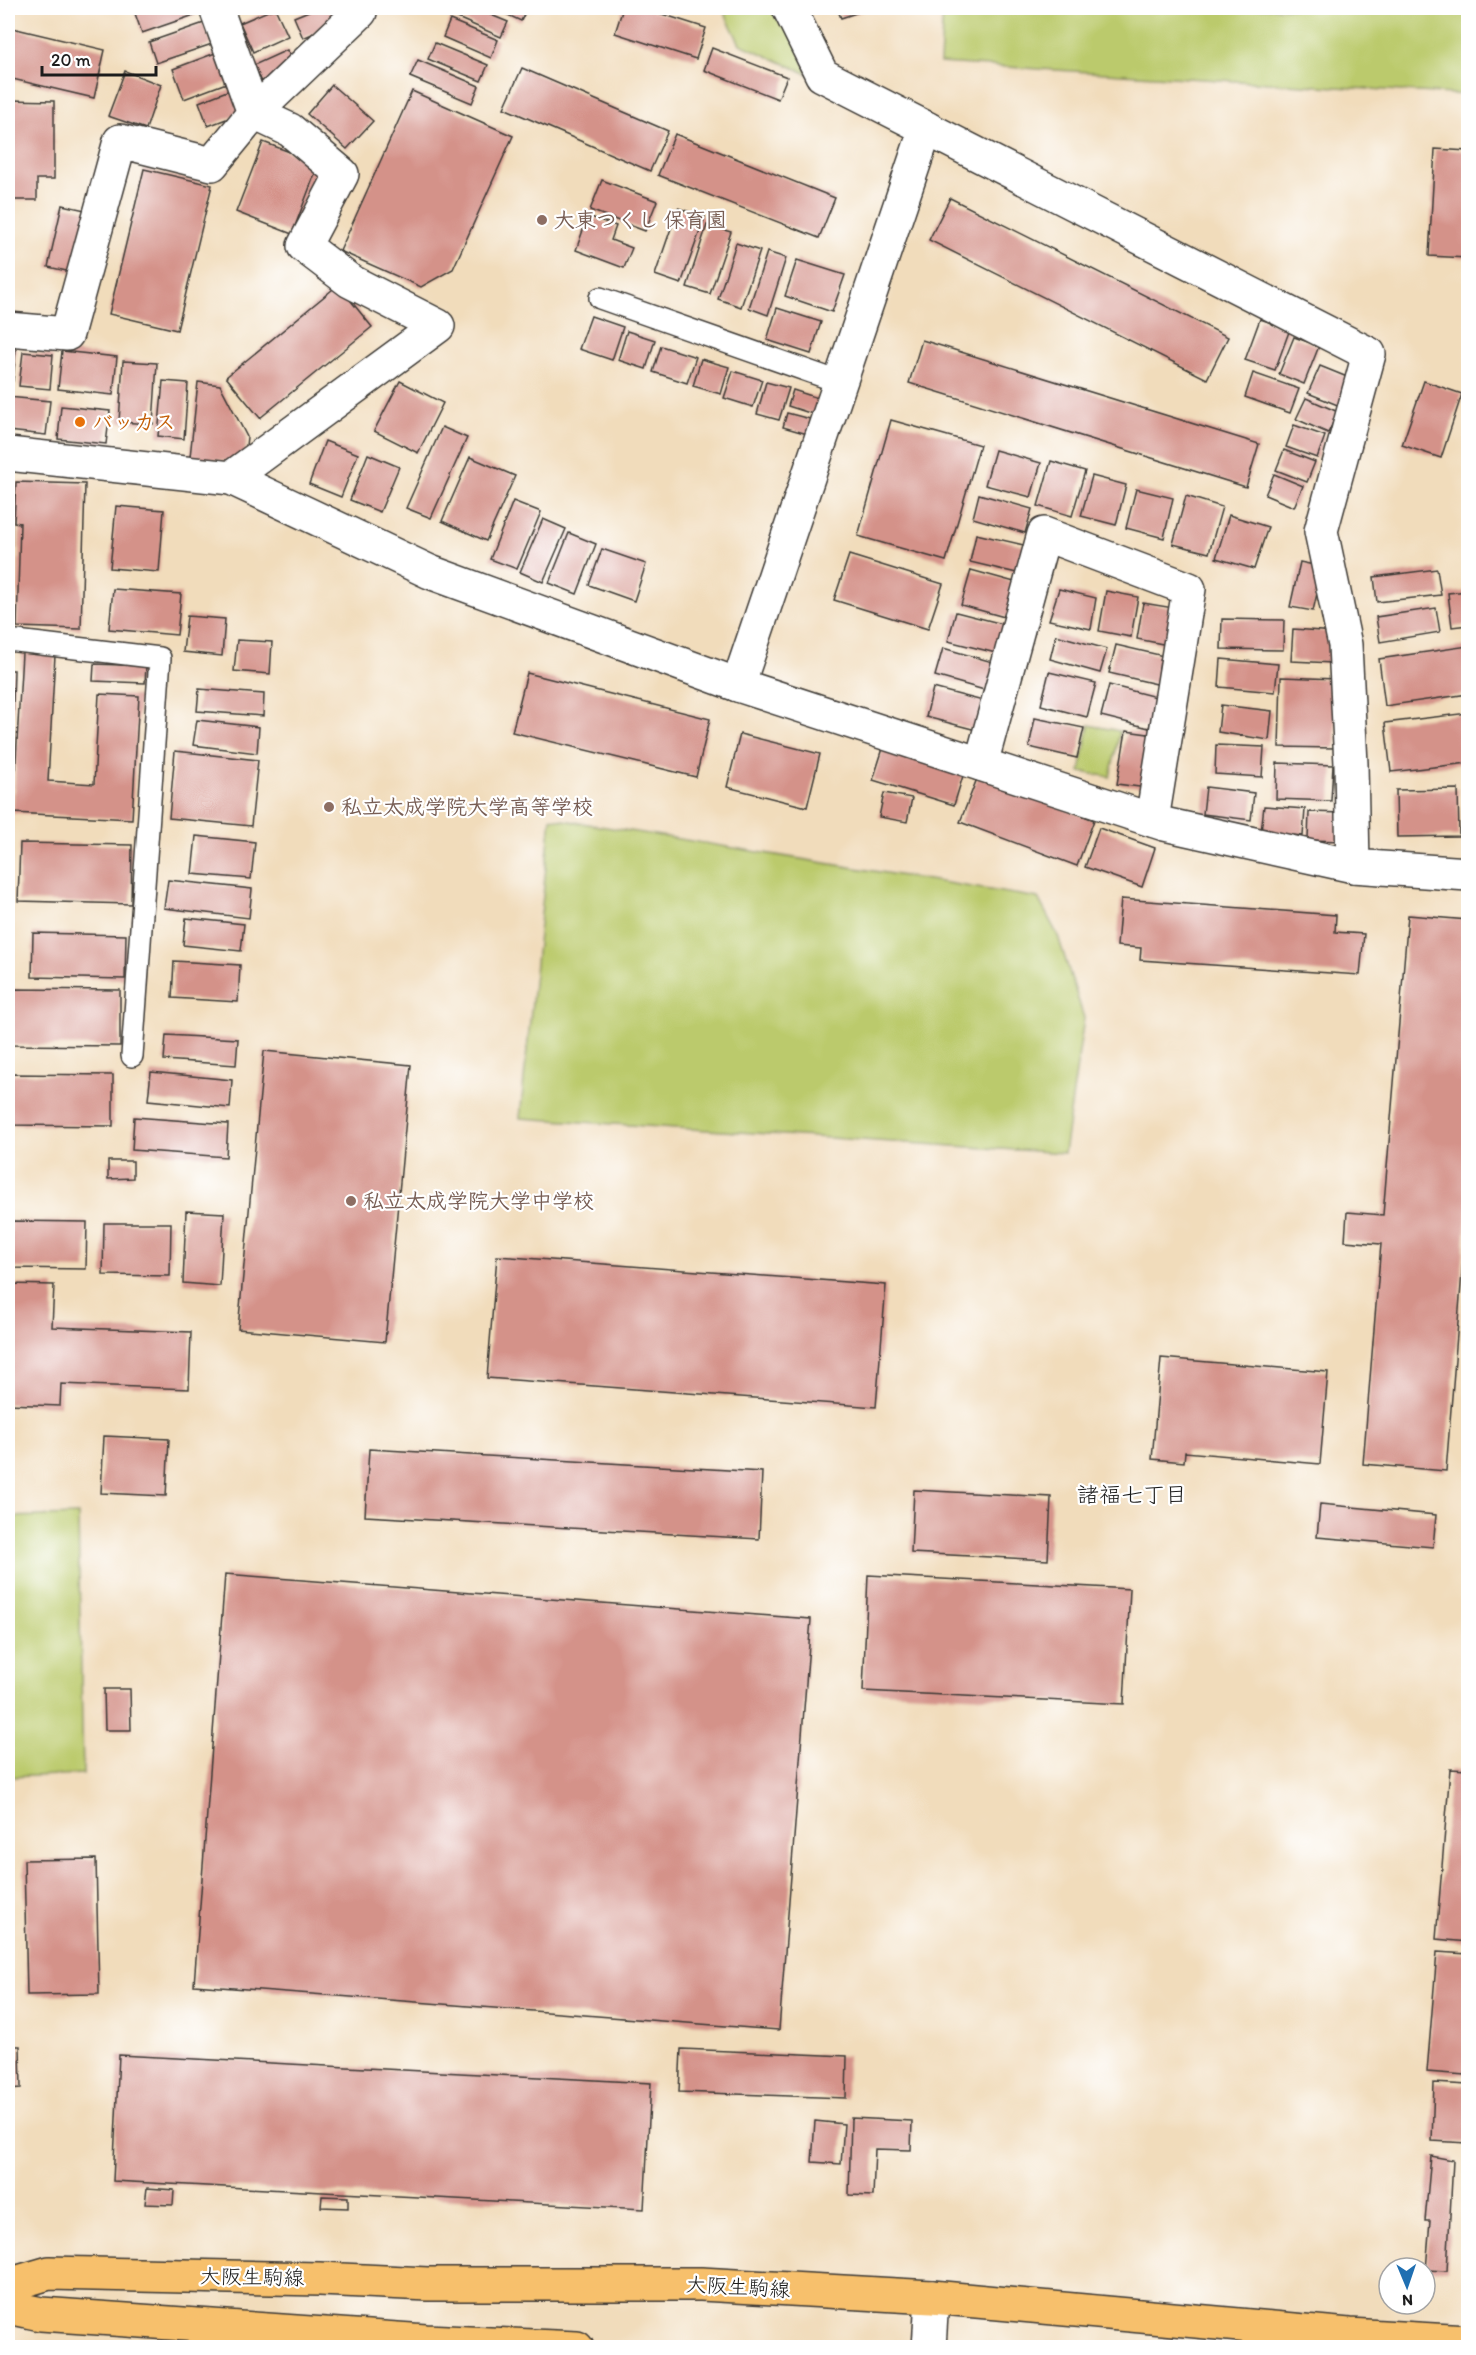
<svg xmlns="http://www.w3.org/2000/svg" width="1476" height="2355" font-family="Itim,'Klee One',sans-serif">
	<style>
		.green { fill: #bbca6c; stroke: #6c7344; stroke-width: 1.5 }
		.building { fill: #d49289 }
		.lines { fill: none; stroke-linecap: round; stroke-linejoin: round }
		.service-casing { stroke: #3c3934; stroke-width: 24 }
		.minor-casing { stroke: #3c3934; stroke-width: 36 }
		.tertiary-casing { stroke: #3c3934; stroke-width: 36 }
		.primary-casing { stroke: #3c3934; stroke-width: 36 }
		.service { stroke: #fff; stroke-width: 21 }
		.minor { stroke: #fff; stroke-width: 33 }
		.tertiary { stroke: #fff; stroke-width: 33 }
		.primary { stroke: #f7c06c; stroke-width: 33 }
		.education-dot { fill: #8d6e63; stroke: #fff; stroke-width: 2 }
		.food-dot { fill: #e8710a; stroke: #fff; stroke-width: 2 }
		.labels { text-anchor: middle; stroke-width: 4.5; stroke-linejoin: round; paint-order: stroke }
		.education-label { font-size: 21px; font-weight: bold; fill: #785e54; stroke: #fff; text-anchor: start }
		.food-label { font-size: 21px; font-weight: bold; fill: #c56008; stroke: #fff; text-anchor: start }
		.street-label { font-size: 21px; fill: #1c1c1c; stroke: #fff }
		.neighbourhood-label { font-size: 22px; fill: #1c1c1c; stroke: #fff }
	</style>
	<rect width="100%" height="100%" fill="#fff"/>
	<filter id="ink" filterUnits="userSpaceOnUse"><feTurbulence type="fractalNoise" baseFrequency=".0167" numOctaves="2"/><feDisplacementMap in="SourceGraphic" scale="12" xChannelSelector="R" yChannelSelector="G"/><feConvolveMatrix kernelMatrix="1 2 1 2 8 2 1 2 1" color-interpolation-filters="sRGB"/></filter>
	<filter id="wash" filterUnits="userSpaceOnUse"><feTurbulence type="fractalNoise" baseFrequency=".008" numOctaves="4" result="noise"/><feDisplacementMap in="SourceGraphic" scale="24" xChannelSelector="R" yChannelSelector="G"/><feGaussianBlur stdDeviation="1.35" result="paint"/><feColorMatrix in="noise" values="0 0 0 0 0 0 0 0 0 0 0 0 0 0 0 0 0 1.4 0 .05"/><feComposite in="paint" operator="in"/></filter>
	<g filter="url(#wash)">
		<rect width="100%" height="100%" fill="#f1dcbb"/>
		<g class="green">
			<polygon points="722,8 784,8 808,74 740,44"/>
			<polygon points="943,8 1468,8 1468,95 940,63"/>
			<polygon points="1089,725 1120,731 1110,777 1080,772"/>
			<polygon points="551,818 1038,898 1058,936 1084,1018 1064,1153 520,1118"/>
			<polygon points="78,1515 83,1774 8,1777 8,1517"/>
		</g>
		<g id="blocks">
			<g class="building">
				<polygon points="133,8 198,8 200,13 142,33"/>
				<polygon points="275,8 288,36 253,52 240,23"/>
				<polygon points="316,8 341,8 346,19 303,38 294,17"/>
				<polygon points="456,8 474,8 508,22 501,37 453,16"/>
				<polygon points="493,8 527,8 521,21"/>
				<polygon points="623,8 643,8 706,28 696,59 615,33"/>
				<polygon points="837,8 871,8 841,18"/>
				<polygon points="450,20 498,40 491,58 443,37"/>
				<polygon points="204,23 212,44 156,63 149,42"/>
				<polygon points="8,27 105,50 94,98 8,78"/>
				<polygon points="435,43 488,65 481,81 428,59"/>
				<polygon points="712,48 787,77 778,99 704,70"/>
				<polygon points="287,50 296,69 263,84 254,65"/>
				<polygon points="218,52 229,82 184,99 173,69"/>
				<polygon points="418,60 479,86 472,103 410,77"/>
				<polygon points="522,68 668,131 650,171 504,108"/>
				<polygon points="125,71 161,85 146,129 108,116"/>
				<polygon points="332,85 373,121 347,149 307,114"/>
				<polygon points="232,89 242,113 208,126 199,102"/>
				<polygon points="412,91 513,136 453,269 421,287 340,251"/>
				<polygon points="8,100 54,101 54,179 37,179 37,200 8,200"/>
				<polygon points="675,134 835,198 819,238 658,175"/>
				<polygon points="263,142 319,163 292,234 236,212"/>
				<polygon points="1435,149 1468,151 1468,258 1429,256"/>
				<polygon points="144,169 212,185 177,330 109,314"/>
				<polygon points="602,180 657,201 645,231 590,210"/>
				<polygon points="950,198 1228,337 1207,379 929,240"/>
				<polygon points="62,205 90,211 76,273 48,267"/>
				<polygon points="678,208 705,217 681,284 655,275"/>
				<polygon points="588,216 616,226 611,240 632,248 624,268 576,250"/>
				<polygon points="707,225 731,232 710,294 687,287"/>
				<polygon points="736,243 760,251 741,307 718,299"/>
				<polygon points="767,252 786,258 768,315 749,308"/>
				<polygon points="797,260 845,275 832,312 785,296"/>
				<polygon points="338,285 372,327 260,418 226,377"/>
				<polygon points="777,308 821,322 811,354 767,340"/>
				<polygon points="591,316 623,327 612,360 579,349"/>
				<polygon points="1260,319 1290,329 1275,370 1245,360"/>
				<polygon points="627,331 655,340 646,369 618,360"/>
				<polygon points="1294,337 1319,346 1304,384 1279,374"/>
				<polygon points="922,340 1259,444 1246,487 909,383"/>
				<polygon points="661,346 696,357 687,383 653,372"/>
				<polygon points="8,347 16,348 13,381 8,381"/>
				<polygon points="62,351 117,357 113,395 58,389"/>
				<polygon points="23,352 53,355 50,389 19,386"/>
				<polygon points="701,359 729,367 721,394 693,386"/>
				<polygon points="123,361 157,363 153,424 119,422"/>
				<polygon points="1320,366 1352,379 1340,406 1308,393"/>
				<polygon points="733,371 762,380 753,407 724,398"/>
				<polygon points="1253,373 1299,389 1290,413 1245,397"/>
				<polygon points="163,381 188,383 184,439 158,436"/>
				<polygon points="400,381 443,403 418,453 374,431"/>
				<polygon points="1424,381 1462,394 1441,458 1402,445"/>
				<polygon points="198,382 220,385 247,437 244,463 190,457"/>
				<polygon points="766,382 789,388 779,420 757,414"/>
				<polygon points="793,390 824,400 819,416 788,406"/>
				<polygon points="8,397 50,401 46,435 8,431"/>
				<polygon points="1306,398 1338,412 1328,433 1296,419"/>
				<polygon points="61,406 110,411 106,444 58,439"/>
				<polygon points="787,413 814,420 811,435 783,427"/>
				<polygon points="891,420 980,445 946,561 858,536"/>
				<polygon points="1294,425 1325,436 1317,458 1286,447"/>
				<polygon points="442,427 467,438 431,518 406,508"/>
				<polygon points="325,441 358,454 341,497 309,484"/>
				<polygon points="995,450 1041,463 1031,497 985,485"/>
				<polygon points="1284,450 1315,462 1307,482 1276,470"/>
				<polygon points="368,454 399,467 380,512 350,500"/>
				<polygon points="470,457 515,476 486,541 442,521"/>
				<polygon points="1051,461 1085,471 1072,516 1038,506"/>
				<polygon points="8,472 12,472 11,625 8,625"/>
				<polygon points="1274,474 1303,486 1294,507 1265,495"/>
				<polygon points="1092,476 1126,485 1116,525 1081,516"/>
				<polygon points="16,482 85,484 81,629 17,627 20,523 14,522"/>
				<polygon points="1136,489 1173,498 1164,538 1126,528"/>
				<polygon points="979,494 1032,509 1025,533 973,518"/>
				<polygon points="1186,496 1222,507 1209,553 1173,544"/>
				<polygon points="513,501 541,512 517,569 490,559"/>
				<polygon points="116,506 164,510 159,572 110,568"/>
				<polygon points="1229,515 1268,527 1254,569 1216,558"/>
				<polygon points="543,519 566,529 543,582 520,572"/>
				<polygon points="569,533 596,544 577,594 549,583"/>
				<polygon points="976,534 1028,546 1021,574 970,562"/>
				<polygon points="602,549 646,564 634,601 589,585"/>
				<polygon points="849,555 943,584 928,629 834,600"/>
				<polygon points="1300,562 1323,567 1313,611 1290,607"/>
				<polygon points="1437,569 1441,595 1377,602 1374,577"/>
				<polygon points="971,570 1018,583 1008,618 961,605"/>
				<polygon points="113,589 181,594 177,635 109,629"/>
				<polygon points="1059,589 1096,598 1091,629 1049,620"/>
				<polygon points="1106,591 1138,597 1131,637 1099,631"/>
				<polygon points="1468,591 1468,625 1452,627 1448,593"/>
				<polygon points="1143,603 1174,608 1168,645 1137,639"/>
				<polygon points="1436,608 1440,632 1380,642 1376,617"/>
				<polygon points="956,612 1007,625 1000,654 948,641"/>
				<polygon points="187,616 225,619 222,656 183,652"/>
				<polygon points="1222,619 1284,620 1283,650 1221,649"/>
				<polygon points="1293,629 1335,632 1333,663 1291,661"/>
				<polygon points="1056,635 1107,649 1100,673 1050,659"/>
				<polygon points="237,640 272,642 270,674 234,671"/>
				<polygon points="1116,645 1168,657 1161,685 1109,673"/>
				<polygon points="1468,646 1468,694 1385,706 1379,659"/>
				<polygon points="943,648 996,663 988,691 935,676"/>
				<polygon points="22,653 55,655 48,781 94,784 99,694 139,696 132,819 13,813"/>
				<polygon points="1221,659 1278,664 1275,692 1219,687"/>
				<polygon points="94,664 146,666 145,683 93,681"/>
				<polygon points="8,670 14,670 12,738 8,738"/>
				<polygon points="1049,672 1096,683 1087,717 1041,705"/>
				<polygon points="527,673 710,719 696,777 512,732"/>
				<polygon points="1281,677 1337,679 1335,748 1279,747"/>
				<polygon points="1109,685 1156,697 1149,728 1101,716"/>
				<polygon points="933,688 987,702 980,731 926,717"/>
				<polygon points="199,689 264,694 263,716 197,711"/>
				<polygon points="1221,705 1272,711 1269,740 1218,732"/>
				<polygon points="1468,713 1468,763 1391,772 1385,723"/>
				<polygon points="1035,718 1084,728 1077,758 1029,747"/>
				<polygon points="197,720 259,727 257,753 193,745"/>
				<polygon points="1126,731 1155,735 1147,788 1117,784"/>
				<polygon points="740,734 820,754 807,807 727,787"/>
				<polygon points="885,742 966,766 954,805 873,780"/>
				<polygon points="1216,745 1264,747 1262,777 1215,774"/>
				<polygon points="175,751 258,760 251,826 169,818"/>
				<polygon points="1277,763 1333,765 1331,801 1276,799"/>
				<polygon points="978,776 1094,820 1077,866 960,822"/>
				<polygon points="1206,787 1254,793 1251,820 1203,814"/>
				<polygon points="1458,789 1459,836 1397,837 1396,790"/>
				<polygon points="884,793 912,798 907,822 879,817"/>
				<polygon points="1264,806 1305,809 1303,836 1261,832"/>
				<polygon points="1309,812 1344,813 1343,841 1308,840"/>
				<polygon points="1099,828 1155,848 1142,887 1085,867"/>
				<polygon points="196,836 255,842 251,879 192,874"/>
				<polygon points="20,843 132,845 131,904 18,901"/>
				<polygon points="168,880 252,889 249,918 164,908"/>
				<polygon points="1121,899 1336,915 1335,932 1364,934 1360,975 1140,960 1141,948 1117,946"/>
				<polygon points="1408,915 1468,920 1468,1198 1446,1471 1363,1464 1381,1244 1345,1241 1347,1212 1383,1215"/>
				<polygon points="186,918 244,924 241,951 183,945"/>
				<polygon points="33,933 126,935 125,979 32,977"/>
				<polygon points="174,961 240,965 238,1002 172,998"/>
				<polygon points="8,989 120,990 120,1046 8,1045"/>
				<polygon points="166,1035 238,1039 236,1065 164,1060"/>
				<polygon points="264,1051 411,1065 385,1342 238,1329"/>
				<polygon points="151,1072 232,1080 230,1108 148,1100"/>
				<polygon points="8,1074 113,1075 113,1126 8,1125"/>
				<polygon points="134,1117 228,1124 226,1157 132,1150"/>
				<polygon points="108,1161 133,1161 133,1178 108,1179"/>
				<polygon points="186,1211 224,1213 220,1286 183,1283"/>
				<polygon points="11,1221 87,1222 86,1269 10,1268"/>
				<polygon points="104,1223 171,1223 170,1276 103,1275"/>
				<polygon points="497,1256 886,1285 876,1407 487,1378"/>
				<polygon points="8,1284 54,1285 52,1327 191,1332 189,1389 61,1384 60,1406 8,1404"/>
				<polygon points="1161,1358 1328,1372 1320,1464 1185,1452 1184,1462 1152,1459"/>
				<polygon points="104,1436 169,1439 166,1496 101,1493"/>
				<polygon points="369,1449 762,1472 759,1539 365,1516"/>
				<polygon points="914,1490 1051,1497 1048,1560 911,1553"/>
				<polygon points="1320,1504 1436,1515 1433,1547 1317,1537"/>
				<polygon points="225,1574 811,1619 779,2030 194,1985"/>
				<polygon points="868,1575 1130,1589 1124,1704 863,1691"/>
				<polygon points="104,1689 130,1689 131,1730 105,1730"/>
				<polygon points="1450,1769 1468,1770 1468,1942 1436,1939"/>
				<polygon points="96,1859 99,1994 27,1995 24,1860"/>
				<polygon points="1437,1952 1468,1954 1468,2033 1465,2075 1427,2072"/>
				<polygon points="8,2046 20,2046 21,2088 8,2089"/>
				<polygon points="681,2049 847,2056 846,2098 679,2092"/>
				<polygon points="119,2055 651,2083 644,2209 113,2181"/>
				<polygon points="1434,2083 1468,2085 1468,2143 1432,2141"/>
				<polygon points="851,2118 912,2121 911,2150 875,2149 873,2196 849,2195"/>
				<polygon points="815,2121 844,2124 841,2164 812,2162"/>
				<polygon points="1431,2156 1453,2160 1447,2271 1426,2270 1430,2221 1425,2221"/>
				<polygon points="147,2188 174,2190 173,2205 145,2204"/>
				<polygon points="322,2196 348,2197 348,2208 321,2207"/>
			</g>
		</g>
	</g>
	<g filter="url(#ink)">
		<use href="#blocks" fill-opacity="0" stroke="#3c3934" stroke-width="1.5"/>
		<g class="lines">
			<defs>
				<g id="service">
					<polyline points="600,298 842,383"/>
					<polyline points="8,640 160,658 132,1056"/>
				</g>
				<g id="minor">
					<polyline points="789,8 822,75 1369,354 1321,531 1345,645 1351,764 1353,866 1468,874"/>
					<polyline points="8,329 67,334 120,141 212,164 254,113 216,8"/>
					<polyline points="8,454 231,478 430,572 738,685 1164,824 1353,866"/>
					<polyline points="231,478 438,326 350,281 304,246 342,174 290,130 254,113 360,12 360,8"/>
					<polyline points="738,685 926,128"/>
					<polyline points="981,764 1044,534 1189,589 1152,820"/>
				</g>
				<polyline id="tertiary" points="929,2348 932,2297"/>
				<g id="primary">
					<polyline points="8,2285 49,2273 320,2279 428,2284 701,2284 932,2297 1349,2335 1468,2342"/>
					<polyline points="8,2307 41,2314 426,2341 577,2348"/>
				</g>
			</defs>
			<use href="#service" class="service-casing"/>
			<use href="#minor" class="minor-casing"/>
			<use href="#tertiary" class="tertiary-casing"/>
			<use href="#primary" class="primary-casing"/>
			<use href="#service" class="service"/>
			<use href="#minor" class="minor"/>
			<use href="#tertiary" class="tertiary"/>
			<use href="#primary" class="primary"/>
		</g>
	</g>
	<g class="education-dot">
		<circle cx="542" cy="220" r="6"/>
		<circle cx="329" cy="807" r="6"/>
		<circle cx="351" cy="1201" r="6"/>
	</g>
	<circle class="food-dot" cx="80" cy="422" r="6"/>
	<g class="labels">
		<g class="education-label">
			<text x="554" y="227">大東つくし 保育園</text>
			<text x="341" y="814">私立太成学院大学高等学校</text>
			<text x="363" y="1208">私立太成学院大学中学校</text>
		</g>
		<g class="food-label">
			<text x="92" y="429">バッカス</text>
		</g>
		<g class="street-label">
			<text transform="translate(252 2277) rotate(1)" y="7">大阪生駒線</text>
			<text transform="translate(738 2287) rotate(3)" y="7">大阪生駒線</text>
		</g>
		<g class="neighbourhood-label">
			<text x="1132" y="1502">諸福七丁目</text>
		</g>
	</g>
	<rect width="1476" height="2355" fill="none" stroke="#fff" stroke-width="30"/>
	<g transform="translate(1407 2286) rotate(178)"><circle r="28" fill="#ffffff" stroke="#a4a4a4" stroke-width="1.5"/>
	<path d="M0-4.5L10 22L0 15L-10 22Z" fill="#1f6fb2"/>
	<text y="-9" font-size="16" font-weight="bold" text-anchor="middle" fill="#1c1c1c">N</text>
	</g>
	<path d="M42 66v9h114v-9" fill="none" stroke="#1c1c1c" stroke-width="3"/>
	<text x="51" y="66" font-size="18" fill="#1c1c1c" stroke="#ffffff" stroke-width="4.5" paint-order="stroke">20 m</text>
</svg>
